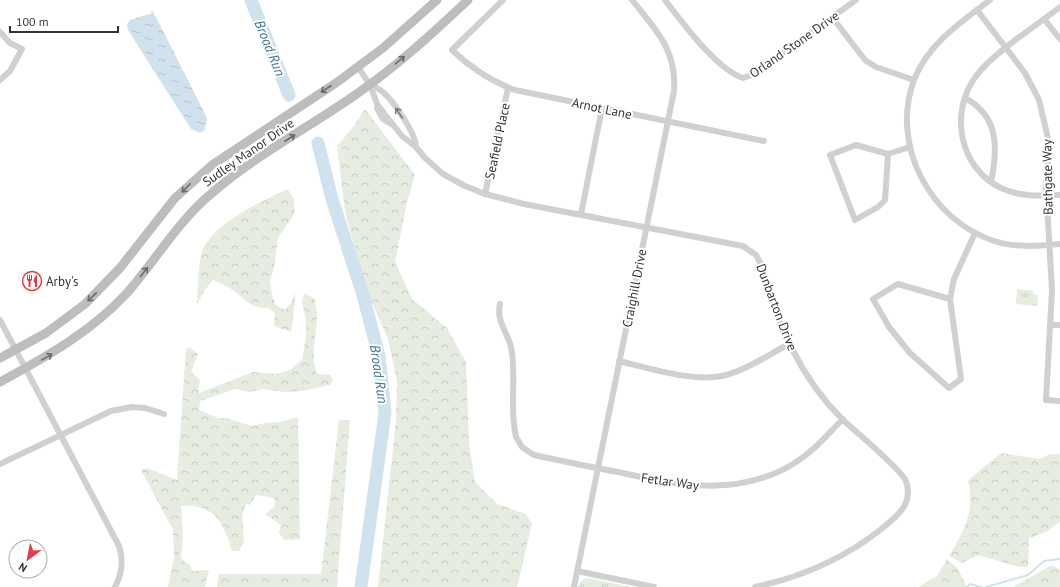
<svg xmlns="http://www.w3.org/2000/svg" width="1060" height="587" font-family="'PT Sans',sans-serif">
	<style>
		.grass { fill: url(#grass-tufts) }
		.forest { fill: url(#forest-crowns) }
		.water { fill: url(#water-ripples) }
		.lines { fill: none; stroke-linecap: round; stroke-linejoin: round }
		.stream { stroke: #cfe2ee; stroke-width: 2 }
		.river { stroke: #cfe2ee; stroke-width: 13 }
		.minor { stroke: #d0d0d0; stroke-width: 6 }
		.secondary { stroke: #bdbdbd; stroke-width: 9 }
		.oneway { stroke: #6a6a6a }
		.oneway2 { stroke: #7a7a7a }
		.labels { text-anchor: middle; stroke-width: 4; stroke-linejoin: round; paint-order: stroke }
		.street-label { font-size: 13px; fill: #333; stroke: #fff }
		.poi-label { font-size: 13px; fill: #333; stroke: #fff; text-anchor: start }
		.water-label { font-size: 14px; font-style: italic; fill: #3f7597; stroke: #fff }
	</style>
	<defs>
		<pattern id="grass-tufts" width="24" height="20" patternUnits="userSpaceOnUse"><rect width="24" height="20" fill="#e6ecdf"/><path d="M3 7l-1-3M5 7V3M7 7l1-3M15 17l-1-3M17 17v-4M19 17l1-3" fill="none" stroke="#c6cbc0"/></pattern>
		<pattern id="forest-crowns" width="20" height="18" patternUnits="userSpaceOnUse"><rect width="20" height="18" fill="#e6ecdf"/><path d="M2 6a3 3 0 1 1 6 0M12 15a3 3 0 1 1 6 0" fill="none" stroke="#c6cbc0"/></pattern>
		<pattern id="water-ripples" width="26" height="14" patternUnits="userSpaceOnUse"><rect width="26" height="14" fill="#cfe2ee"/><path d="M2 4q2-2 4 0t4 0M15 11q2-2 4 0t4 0" fill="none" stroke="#b2c2cd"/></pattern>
	</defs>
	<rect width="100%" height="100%" fill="#fff"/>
	<g class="grass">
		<polygon points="1017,289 1033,291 1033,294 1038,295 1037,306 1016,304"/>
		<polygon points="588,578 631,587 578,587 582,580"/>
	</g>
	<g class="forest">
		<polygon points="365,109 415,175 407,202 395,262 412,299 447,328 466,362 469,443 475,482 497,504 526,514 532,524 517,587 378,587 396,420 397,381 388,339 365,287 345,211 337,146 354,126"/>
		<path d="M288 189 294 200 295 213 278 238 274 268 270 281 272 295 276 305 285 310 292 302 295 292V303L291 332 274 326 275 313 269 308C246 308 245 297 228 287 223 284 218 282 213 280L204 291 197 304C198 291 198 260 203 249 215 223 263 200 288 189Z"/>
		<path d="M304 293 315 299C316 305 317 312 317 318 316 337 310 356 317 374L330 375 333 380 330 385 302 391 285 392 263 389 250 392 235 389 200 401 199 410 218 418H226L252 426 266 423 280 422 298 417 300 539 284 540 279 533 281 525 265 514 275 506 274 498 256 495 250 505 246 504 242 516 244 541 239 551H232C224 523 214 503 181 506L183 537 181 559 190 565 192 571 209 570 205 587H168L174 557 173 530 141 470 147 468 177 480 186 348H190L198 354 191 372 200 380 198 392 199 393 253 372 276 374 290 370 302 360 306 336V319L302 303Z"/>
		<polygon points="339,420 350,420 337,587 217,587 219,574 321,574"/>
		<path d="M1001 453 1039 459 1051 454H1060V522L1046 532 1029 538 1028 567H1019L978 555 962 563 949 556C965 529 975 512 968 480Z"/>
		<polygon points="947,559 958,569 967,587 918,587 937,576"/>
		<polygon points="1052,565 1060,570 1060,587 1013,587"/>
	</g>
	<polygon class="water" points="149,14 153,14 156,17 207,118 205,130 200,133 191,129 128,30 127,24 130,20"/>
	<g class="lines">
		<g class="stream">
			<polyline points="152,12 153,14"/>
			<polyline points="967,587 970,584 981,587"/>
			<polyline points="986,587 1028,575 1044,561 1060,559"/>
		</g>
		<g class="river">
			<polyline points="251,0 289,95"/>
			<polyline points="318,143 332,199 363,295 379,356 385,413 361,587"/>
		</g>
		<g class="minor">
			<path d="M503 0 452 50C471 68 490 81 515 90L764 141"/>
			<path d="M665 0C682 22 717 70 743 78L752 75 856 0"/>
			<path d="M990 0C961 22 928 44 914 80 890 145 930 220 994 241 1015 248 1038 246 1060 244"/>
			<path d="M1060 7C1036 26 993 53 976 76 949 112 959 168 1001 188 1020 197 1039 196 1060 195"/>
			<polyline points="977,10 1025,73 1039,100 1047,134 1049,148 1046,187 1052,290 1046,400 1060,401"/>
			<polyline points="832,17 865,60 876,67 914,80"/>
			<polyline points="1044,19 1060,39"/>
			<polyline points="0,32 10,43 22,49 10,71 0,80"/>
			<polyline points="358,67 370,85 377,104 384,113"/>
			<path d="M370 85C375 87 380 89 384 93 394 102 416 134 416 147"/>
			<path d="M965 98C999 116 998 148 991 182"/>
			<polyline points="377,108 383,119 391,124"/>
			<path d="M387 117 402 136 416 147 425 158 443 174 465 186 485 194 524 204 743 246 756 255 761 264C778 324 798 375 843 420 856 432 901 469 906 481 914 505 896 517 880 530 842 560 802 577 755 587"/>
			<polyline points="888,154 885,200 878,207 855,220 830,155 856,145 888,154 910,147"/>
			<polyline points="485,194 508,88"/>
			<polyline points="581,214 602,108"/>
			<polyline points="950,299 961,379 949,388 910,353 889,327 873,299 898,284 950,299 954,279 975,233"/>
			<path d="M500 304C496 321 507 331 511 347 517 376 509 408 516 437L522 447 534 455C562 461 590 467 618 472 677 485 737 498 793 464 813 452 827 435 843 419"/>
			<path d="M0 320 119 546C124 561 122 574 115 587"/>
			<polyline points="1050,325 1060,325"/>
			<path d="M619 361C649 368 692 382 722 376 745 371 768 355 789 344"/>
			<polyline points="0,464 111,411 132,407 145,408 164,414"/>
			<polyline points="577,571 654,587"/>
			<path d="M574 587 674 91C677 50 656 30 632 0"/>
		</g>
		<g class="secondary">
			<polyline points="0,358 46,333 85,304 120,268 175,198 212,165 336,83 383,48 437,0"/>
			<path d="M0 382C46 357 91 332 127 293 156 260 178 221 212 193 257 154 310 127 358 93 397 66 434 32 468 0"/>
		</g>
	</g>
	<defs><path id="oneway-shaft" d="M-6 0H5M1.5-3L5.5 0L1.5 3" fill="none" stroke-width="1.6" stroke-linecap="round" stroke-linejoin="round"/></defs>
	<g class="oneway">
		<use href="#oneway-shaft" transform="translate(400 60) rotate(-40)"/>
		<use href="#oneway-shaft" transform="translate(326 89) rotate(147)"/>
		<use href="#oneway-shaft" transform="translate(290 138) rotate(-33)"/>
		<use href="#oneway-shaft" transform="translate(186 188) rotate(135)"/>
		<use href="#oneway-shaft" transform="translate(144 272) rotate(-52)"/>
		<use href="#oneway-shaft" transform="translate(92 297) rotate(136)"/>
		<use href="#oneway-shaft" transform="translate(47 357) rotate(-29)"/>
	</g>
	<use class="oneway2" href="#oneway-shaft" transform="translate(399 113) rotate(-124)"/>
	<defs>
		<symbol id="restaurant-ring" viewBox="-11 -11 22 22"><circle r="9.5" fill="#fff" stroke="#e63946" stroke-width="1.5"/><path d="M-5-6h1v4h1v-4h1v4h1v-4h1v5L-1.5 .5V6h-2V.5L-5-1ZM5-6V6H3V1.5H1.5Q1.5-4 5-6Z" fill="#e63946"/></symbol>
	</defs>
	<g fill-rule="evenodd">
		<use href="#restaurant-ring" x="21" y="270" width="22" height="22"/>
	</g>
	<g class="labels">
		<g class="street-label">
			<text transform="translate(794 44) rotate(-35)" y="5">Orland Stone Drive</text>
			<text transform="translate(602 108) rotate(12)" y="5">Arnot Lane</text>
			<text transform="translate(497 141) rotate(-78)" y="5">Seafield Place</text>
			<text transform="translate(248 152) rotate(-35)" y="5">Sudley Manor Drive</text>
			<text transform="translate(1047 177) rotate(-91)" y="5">Bathgate Way</text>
			<text transform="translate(634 288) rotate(-79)" y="5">Craighill Drive</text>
			<text transform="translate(777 307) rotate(69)" y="5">Dunbarton Drive</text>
			<text transform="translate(670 481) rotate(8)" y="5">Fetlar Way</text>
		</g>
		<g class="poi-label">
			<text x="46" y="286">Arby's</text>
		</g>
		<g class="water-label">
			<text transform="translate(270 48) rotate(68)" y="5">Broad Run</text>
			<text transform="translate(379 374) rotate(82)" y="5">Broad Run</text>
		</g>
	</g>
	<g transform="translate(28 559) rotate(212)"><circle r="19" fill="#ffffff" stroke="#adadad"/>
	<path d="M0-3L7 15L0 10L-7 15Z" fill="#e63946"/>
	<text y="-6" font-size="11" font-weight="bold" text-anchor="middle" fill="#333333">N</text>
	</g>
	<path d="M10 26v6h108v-6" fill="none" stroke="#333333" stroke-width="2"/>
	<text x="16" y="26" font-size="12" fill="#333333" stroke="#ffffff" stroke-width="3" paint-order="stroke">100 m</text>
</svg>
